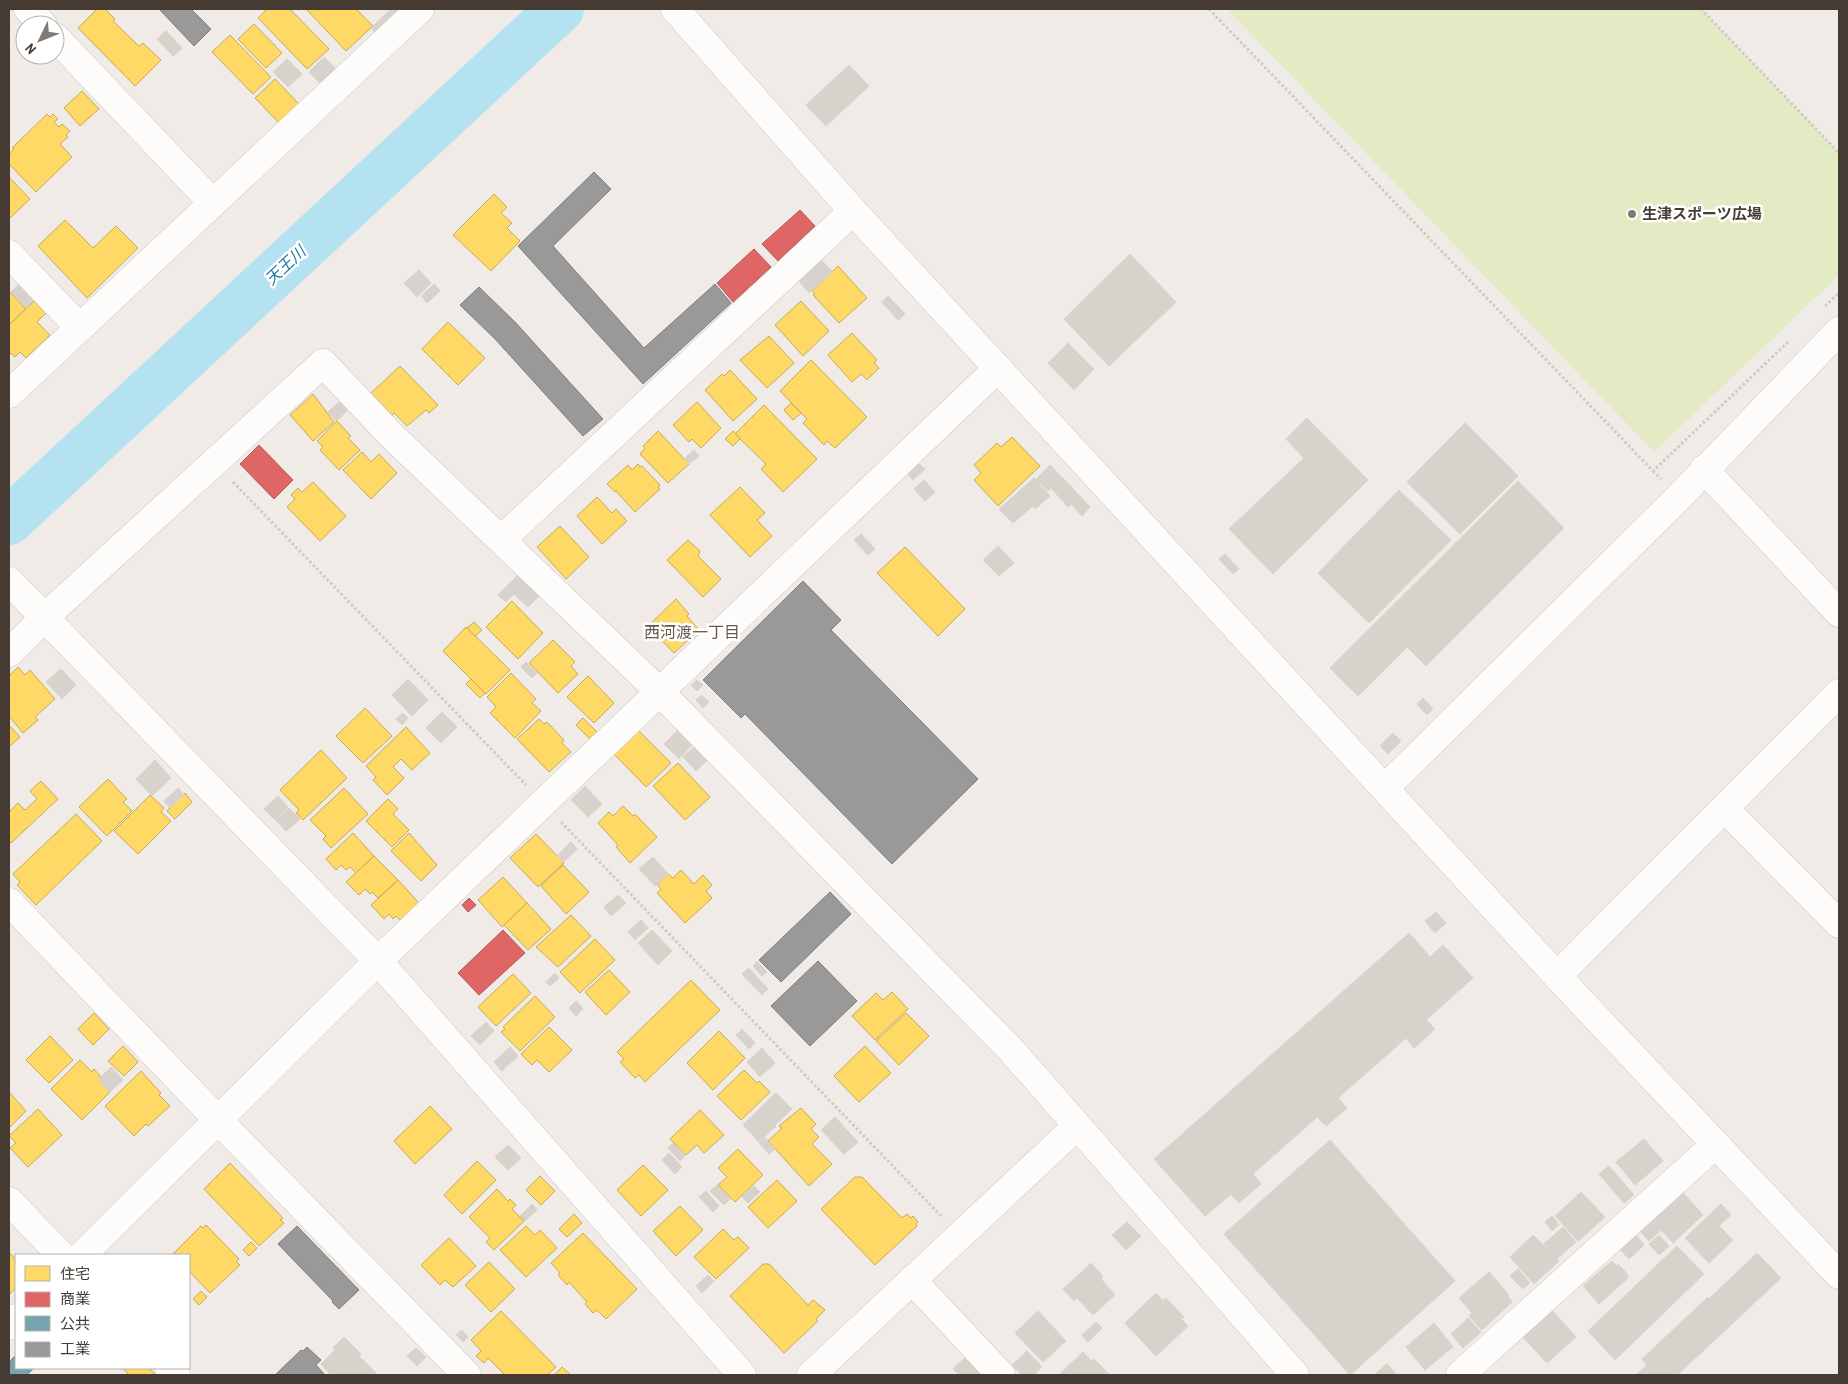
<svg xmlns="http://www.w3.org/2000/svg" width="1848" height="1384" font-family="'Archivo Narrow','Noto Sans JP',sans-serif">
	<style>
		.green { fill: #e2ebc4 }
		.homes { fill: #ffd966; stroke: #c7aa57 }
		.shops { fill: #e06666; stroke: #b25957 }
		.public { fill: #76a5af; stroke: #67858a }
		.industry { fill: #999; stroke: #807d7a }
		.lines { fill: none; stroke-linecap: round; stroke-linejoin: round }
		.river { stroke: #b4e2f0; stroke-width: 48 }
		.building { fill: #d8d2cd; stroke: #d8d2cc }
		.minor-casing { stroke: #ccc7c2; stroke-width: 29 }
		.path { stroke: #cecac6; stroke-width: 3; stroke-dasharray: 2.5 2.5; stroke-linecap: butt }
		.minor { stroke: #fdfcfb; stroke-width: 28 }
		.poi-dot { fill: #817972; stroke: #fff; stroke-width: 2 }
		.labels { text-anchor: middle; stroke-width: 5; stroke-linejoin: round; paint-order: stroke }
		.poi-label { font-size: 15px; font-weight: bold; fill: #453b33; stroke: #fff; text-anchor: start }
		.water-label { font-size: 16px; font-style: italic; fill: #237e9e; stroke: #fff }
		.neighbourhood-label { font-size: 16px; fill: #695749; stroke: #fff }
	</style>
	<rect width="100%" height="100%" fill="#f0ebe6"/>
	<polygon class="green" points="1227,9 1701,9 1839,153 1839,275 1654,452"/>
	<g class="homes">
		<polygon points="97,9 105,9 115,19 113,21 139,46 143,43 161,60 135,86 78,28"/>
		<polygon points="267,9 290,9 329,49 307,69 258,18"/>
		<polygon points="306,9 356,9 373,26 346,51"/>
		<polygon points="254,24 282,53 266,68 238,39"/>
		<polygon points="230,35 271,77 253,94 212,52"/>
		<polygon points="275,79 300,105 280,124 255,98"/>
		<polygon points="82,91 99,109 80,126 64,108"/>
		<polygon points="47,114 50,117 53,114 58,119 54,122 59,127 62,124 70,131 66,135 68,137 60,144 72,157 36,192 9,164 9,154 14,149 12,148"/>
		<polygon points="9,177 30,199 9,219"/>
		<polygon points="494,194 507,207 501,213 512,223 507,228 520,241 491,271 453,235"/>
		<polygon points="65,220 93,248 116,226 138,248 87,298 38,246"/>
		<polygon points="838,266 867,298 839,323 813,295 815,294 812,291"/>
		<polygon points="9,291 26,309 9,325"/>
		<polygon points="34,301 46,313 37,322 50,335 26,358 20,352 15,357 9,352 9,325"/>
		<polygon points="801,301 829,331 803,356 775,325"/>
		<polygon points="448,322 485,358 458,385 422,349"/>
		<polygon points="852,333 877,360 874,363 879,368 867,380 861,374 852,382 828,355"/>
		<polygon points="769,336 794,363 767,388 740,360"/>
		<polygon points="811,360 867,417 835,448 827,441 824,445 803,423 807,419 780,391"/>
		<polygon points="400,366 438,405 429,413 426,410 407,426 394,413 392,415 371,393"/>
		<polygon points="730,370 757,399 733,421 705,390 722,374 724,376"/>
		<polygon points="313,394 334,422 313,441 290,415"/>
		<polygon points="697,402 721,428 701,448 692,439 689,442 673,425"/>
		<polygon points="791,403 801,413 793,420 784,410"/>
		<polygon points="764,405 817,459 783,492 761,469 766,464 735,434"/>
		<polygon points="337,421 351,436 348,438 360,450 339,470 320,450 323,447 317,441"/>
		<polygon points="658,431 689,464 668,483 640,454 645,448 643,446"/>
		<polygon points="733,431 740,439 733,446 725,439"/>
		<polygon points="1012,437 1040,466 998,506 974,480 981,473 974,465 997,443 1001,447"/>
		<polygon points="362,452 371,462 379,454 397,473 371,499 343,470"/>
		<polygon points="638,464 640,467 642,466 660,485 658,487 660,489 635,512 616,491 615,492 607,484 628,465 632,470"/>
		<polygon points="313,482 346,516 320,541 287,507 295,499 291,495 298,488 302,492"/>
		<polygon points="740,487 765,513 757,520 772,536 750,557 710,515"/>
		<polygon points="597,497 612,513 616,509 627,521 602,544 577,516"/>
		<polygon points="560,526 589,557 566,579 537,547"/>
		<polygon points="688,540 700,551 698,556 721,579 703,597 667,560"/>
		<polygon points="905,547 965,609 938,636 877,573"/>
		<polygon points="676,599 689,614 687,616 699,630 674,653 648,626"/>
		<polygon points="512,601 543,633 518,659 486,627"/>
		<polygon points="474,622 482,630 475,636 467,628"/>
		<polygon points="466,627 510,670 486,694 443,651"/>
		<polygon points="553,640 575,662 571,666 578,674 558,693 529,663"/>
		<polygon points="18,667 25,675 30,670 55,699 35,717 38,720 23,733 9,716 9,676"/>
		<polygon points="511,673 536,699 532,703 541,711 515,738 490,713 496,707 487,697"/>
		<polygon points="588,676 614,703 594,723 567,697"/>
		<polygon points="471,679 485,693 480,698 466,684"/>
		<polygon points="365,708 392,736 363,763 336,736"/>
		<polygon points="583,718 597,732 590,739 576,725"/>
		<polygon points="539,719 544,724 547,722 564,740 562,743 571,752 549,772 517,739"/>
		<polygon points="9,725 20,737 9,747"/>
		<polygon points="406,727 430,753 412,770 401,759 393,767 404,778 387,795 373,780 376,777 366,766"/>
		<polygon points="638,730 671,763 646,787 614,754"/>
		<polygon points="321,750 347,778 303,820 296,813 299,810 280,790"/>
		<polygon points="678,763 710,797 685,820 653,786"/>
		<polygon points="108,779 127,799 123,802 132,811 107,836 79,807"/>
		<polygon points="41,781 58,799 11,843 9,840 9,812 18,803 25,810 37,799 30,791"/>
		<polygon points="344,788 368,814 331,848 323,839 326,836 310,820"/>
		<polygon points="185,793 192,802 175,819 167,811"/>
		<polygon points="150,795 164,808 161,812 171,821 138,854 114,831"/>
		<polygon points="388,799 398,809 393,814 409,830 392,847 366,821"/>
		<polygon points="623,806 633,816 635,814 657,837 630,863 616,847 618,845 598,823 609,812 613,816"/>
		<polygon points="76,814 102,841 36,905 17,885 20,882 13,874"/>
		<polygon points="353,833 374,856 356,873 350,867 346,870 341,865 336,870 326,859"/>
		<polygon points="409,833 437,865 421,881 391,851"/>
		<polygon points="536,834 564,863 538,887 510,858"/>
		<polygon points="374,856 398,880 378,898 372,892 370,894 365,889 359,895 346,882"/>
		<polygon points="563,865 589,892 566,914 541,886"/>
		<polygon points="681,870 694,884 703,875 712,885 706,891 712,898 685,923 657,893 661,889 657,884 668,874 673,878"/>
		<polygon points="503,877 527,903 502,927 478,900"/>
		<polygon points="398,880 419,903 400,920 396,916 393,919 389,914 384,919 371,905"/>
		<polygon points="527,903 551,929 528,950 504,925"/>
		<polygon points="571,915 591,936 558,967 536,947"/>
		<polygon points="595,939 615,960 580,993 560,972"/>
		<polygon points="609,970 630,992 606,1015 585,992"/>
		<polygon points="513,974 531,993 496,1026 478,1007"/>
		<polygon points="691,980 720,1010 645,1082 639,1075 635,1078 620,1062 624,1059 617,1052"/>
		<polygon points="892,992 908,1009 875,1040 852,1016 876,993 883,1000"/>
		<polygon points="535,996 555,1017 520,1051 501,1032 505,1029 503,1027"/>
		<polygon points="94,1013 109,1029 93,1045 78,1029"/>
		<polygon points="906,1013 929,1036 899,1065 876,1041"/>
		<polygon points="549,1027 572,1050 549,1072 537,1060 532,1065 521,1054"/>
		<polygon points="719,1031 745,1058 713,1090 687,1063"/>
		<polygon points="50,1036 73,1060 49,1083 26,1060"/>
		<polygon points="123,1046 138,1062 124,1076 108,1061"/>
		<polygon points="865,1046 891,1073 859,1102 834,1076"/>
		<polygon points="80,1060 92,1072 94,1069 101,1077 98,1080 110,1092 82,1120 51,1089"/>
		<polygon points="744,1070 757,1083 759,1081 770,1092 741,1120 717,1096"/>
		<polygon points="141,1071 161,1093 159,1095 170,1106 148,1126 146,1124 134,1136 105,1106"/>
		<polygon points="9,1092 26,1111 9,1128"/>
		<polygon points="430,1106 452,1129 415,1164 394,1141"/>
		<polygon points="801,1108 816,1124 811,1129 819,1137 812,1144 832,1164 809,1186 768,1141 782,1128 779,1126"/>
		<polygon points="38,1109 62,1135 28,1167 10,1148 16,1143 9,1136"/>
		<polygon points="700,1110 724,1135 704,1153 697,1145 686,1155 670,1139"/>
		<polygon points="738,1149 763,1175 735,1202 718,1185 727,1177 718,1168"/>
		<polygon points="477,1161 496,1180 462,1214 444,1195"/>
		<polygon points="230,1163 283,1218 280,1220 284,1223 259,1246 204,1189"/>
		<polygon points="643,1165 668,1190 641,1216 617,1190"/>
		<polygon points="540,1176 555,1191 541,1205 526,1190"/>
		<polygon points="855,1177 862,1177 902,1218 907,1214 911,1218 913,1216 918,1222 916,1224 917,1226 875,1265 821,1209"/>
		<polygon points="777,1180 797,1201 768,1228 748,1207"/>
		<polygon points="497,1189 508,1201 510,1199 516,1205 512,1209 524,1221 494,1250 486,1242 490,1238 469,1217"/>
		<polygon points="680,1206 703,1230 676,1256 653,1231"/>
		<polygon points="574,1214 582,1223 567,1237 559,1229"/>
		<polygon points="206,1225 239,1259 236,1262 240,1265 210,1293 189,1271 189,1255 173,1254 201,1226 203,1228"/>
		<polygon points="526,1226 535,1235 540,1230 557,1248 526,1277 500,1250"/>
		<polygon points="723,1229 734,1240 738,1237 749,1248 716,1279 694,1257"/>
		<polygon points="583,1233 637,1289 606,1319 597,1310 593,1313 585,1304 587,1302 569,1282 567,1285 558,1275 560,1273 551,1263"/>
		<polygon points="449,1238 476,1266 453,1287 445,1280 440,1285 421,1265"/>
		<polygon points="251,1242 257,1248 249,1256 243,1250"/>
		<polygon points="9,1252 16,1260 16,1288 9,1295"/>
		<polygon points="489,1262 515,1289 491,1312 465,1285"/>
		<polygon points="763,1264 769,1264 808,1305 813,1300 825,1310 816,1319 818,1321 784,1353 730,1296"/>
		<polygon points="201,1291 207,1297 199,1305 193,1299"/>
		<polygon points="501,1311 556,1367 547,1375 505,1375 488,1358 484,1363 476,1356 481,1351 471,1340"/>
		<polygon points="562,1367 571,1375 554,1375"/>
		<polygon points="122,1368 149,1368 156,1375 129,1375"/>
	</g>
	<g class="shops">
		<polygon points="800,210 815,226 778,261 762,244"/>
		<polygon points="754,249 771,267 733,302 717,283"/>
		<polygon points="259,445 293,480 274,499 240,464"/>
		<polygon points="469,898 476,905 468,912 462,905"/>
		<polygon points="503,930 525,953 479,995 458,973"/>
	</g>
	<polygon class="public" points="16,1355 16,1368 31,1368 33,1369 27,1375 9,1375 9,1362"/>
	<g class="industry">
		<polygon points="159,9 191,9 211,29 194,46"/>
		<polygon points="594,172 611,189 553,246 644,348 715,284 731,303 643,384 518,246"/>
		<polygon points="479,287 515,322 603,419 583,436 496,340 460,305"/>
		<polygon points="803,581 841,620 831,630 978,779 892,864 745,714 741,718 703,680"/>
		<polygon points="830,892 851,914 781,982 759,960"/>
		<polygon points="818,961 857,1001 810,1046 771,1006"/>
		<polygon points="297,1226 359,1290 339,1309 332,1302 333,1301 278,1244"/>
		<polygon points="307,1347 321,1360 316,1365 325,1375 275,1375 301,1350 303,1351"/>
	</g>
	<g class="lines">
		<polyline class="river" points="9,521 560,9"/>
	</g>
	<g class="building">
		<polygon points="391,9 401,9 378,35 371,28"/>
		<polygon points="166,31 182,48 173,56 157,39"/>
		<polygon points="324,57 337,70 322,85 309,72"/>
		<polygon points="287,59 302,74 288,87 273,72"/>
		<polygon points="849,65 869,86 826,126 806,105"/>
		<polygon points="1130,254 1176,302 1109,366 1064,319"/>
		<polygon points="820,259 833,272 809,293 798,280"/>
		<polygon points="419,270 431,283 417,297 404,283"/>
		<polygon points="23,280 38,296 26,308 11,292"/>
		<polygon points="434,284 440,291 427,303 421,296"/>
		<polygon points="888,296 905,314 898,320 882,302"/>
		<polygon points="1068,343 1094,369 1074,390 1048,363"/>
		<polygon points="340,401 348,410 336,421 328,412"/>
		<polygon points="1307,418 1368,480 1273,574 1229,529 1304,458 1286,439"/>
		<polygon points="1465,423 1518,476 1460,534 1407,482"/>
		<polygon points="694,450 699,456 689,464 684,459"/>
		<polygon points="919,464 925,469 913,480 908,475"/>
		<polygon points="1050,465 1062,478 1048,491 1036,479"/>
		<polygon points="1034,478 1050,496 1035,509 1033,506 1013,523 999,509"/>
		<polygon points="1063,478 1090,507 1082,516 1071,504 1068,507 1052,489"/>
		<polygon points="924,480 935,492 925,501 914,489"/>
		<polygon points="1518,481 1564,528 1426,666 1407,647 1358,696 1330,668"/>
		<polygon points="1399,490 1451,540 1369,623 1318,573"/>
		<polygon points="861,534 875,549 868,555 854,540"/>
		<polygon points="998,546 1014,563 999,576 983,560"/>
		<polygon points="1225,554 1239,569 1233,574 1219,559"/>
		<polygon points="518,575 539,596 528,607 514,594 506,602 498,595"/>
		<polygon points="526,662 537,673 532,678 521,667"/>
		<polygon points="61,669 76,685 62,699 46,682"/>
		<polygon points="408,679 428,700 412,716 392,695"/>
		<polygon points="697,680 703,685 697,691 691,685"/>
		<polygon points="702,695 709,702 703,708 696,700"/>
		<polygon points="1423,698 1433,709 1427,715 1417,704"/>
		<polygon points="442,712 457,727 441,743 426,728"/>
		<polygon points="403,713 408,718 402,725 396,719"/>
		<polygon points="677,731 692,745 679,759 664,744"/>
		<polygon points="1393,733 1401,741 1388,754 1380,746"/>
		<polygon points="694,747 707,760 696,771 683,757"/>
		<polygon points="155,760 171,778 152,796 136,779"/>
		<polygon points="585,786 602,804 588,817 571,800"/>
		<polygon points="178,788 184,795 170,808 164,801"/>
		<polygon points="278,796 288,807 275,820 264,809"/>
		<polygon points="289,808 300,819 286,831 276,820"/>
		<polygon points="571,842 577,849 563,862 557,856"/>
		<polygon points="653,857 668,874 655,886 639,869"/>
		<polygon points="618,895 626,903 611,916 604,907"/>
		<polygon points="1436,912 1446,923 1435,933 1425,921"/>
		<polygon points="641,920 648,928 635,940 628,932"/>
		<polygon points="652,930 672,951 658,965 638,943"/>
		<polygon points="1409,933 1430,957 1443,945 1473,978 1426,1020 1435,1029 1414,1048 1406,1038 1338,1098 1347,1108 1326,1126 1317,1117 1253,1174 1261,1184 1239,1203 1231,1194 1205,1216 1154,1159"/>
		<polygon points="757,961 767,972 762,976 753,966"/>
		<polygon points="749,968 768,989 762,995 742,974"/>
		<polygon points="555,973 559,978 550,986 546,982"/>
		<polygon points="576,1001 583,1009 576,1016 569,1008"/>
		<polygon points="486,1022 494,1031 480,1045 471,1036"/>
		<polygon points="742,1029 755,1043 749,1049 736,1035"/>
		<polygon points="510,1047 518,1056 502,1071 494,1062"/>
		<polygon points="762,1048 775,1063 760,1077 747,1062"/>
		<polygon points="111,1067 123,1080 110,1092 98,1080"/>
		<polygon points="776,1093 792,1109 775,1125 759,1109"/>
		<polygon points="760,1109 776,1126 759,1142 743,1125"/>
		<polygon points="835,1117 858,1142 844,1154 821,1130"/>
		<polygon points="765,1138 775,1149 769,1154 759,1143"/>
		<polygon points="1644,1139 1663,1161 1635,1185 1616,1162"/>
		<polygon points="1330,1140 1391,1209 1286,1303 1224,1234"/>
		<polygon points="673,1143 686,1155 680,1161 668,1148"/>
		<polygon points="508,1145 521,1158 508,1170 495,1157"/>
		<polygon points="669,1153 682,1167 675,1174 662,1160"/>
		<polygon points="1609,1166 1634,1195 1624,1203 1599,1174"/>
		<polygon points="717,1185 730,1199 724,1205 710,1191"/>
		<polygon points="754,1186 760,1192 748,1203 742,1197"/>
		<polygon points="706,1191 719,1206 713,1212 699,1197"/>
		<polygon points="1581,1192 1605,1217 1578,1241 1555,1216"/>
		<polygon points="1683,1193 1703,1215 1673,1243 1653,1221"/>
		<polygon points="532,1204 537,1210 525,1221 520,1216"/>
		<polygon points="1721,1204 1731,1215 1719,1226 1733,1240 1709,1263 1685,1238"/>
		<polygon points="1391,1209 1455,1281 1350,1375 1286,1303"/>
		<polygon points="1552,1216 1559,1225 1552,1231 1545,1222"/>
		<polygon points="1649,1216 1661,1230 1649,1241 1637,1228"/>
		<polygon points="1127,1222 1141,1236 1126,1250 1112,1235"/>
		<polygon points="1563,1227 1576,1242 1557,1259 1544,1244"/>
		<polygon points="1633,1231 1644,1245 1629,1259 1617,1246"/>
		<polygon points="1533,1235 1559,1261 1534,1284 1510,1257"/>
		<polygon points="1659,1235 1669,1246 1659,1255 1649,1244"/>
		<polygon points="1677,1246 1704,1274 1615,1360 1588,1331"/>
		<polygon points="1757,1253 1781,1278 1733,1323 1710,1298"/>
		<polygon points="1612,1261 1617,1266 1618,1264 1628,1275 1628,1278 1599,1304 1583,1286"/>
		<polygon points="1091,1263 1103,1276 1101,1279 1115,1295 1093,1315 1077,1298 1074,1301 1063,1289"/>
		<polygon points="1518,1269 1530,1283 1523,1289 1510,1276"/>
		<polygon points="1489,1272 1509,1295 1508,1297 1512,1302 1482,1330 1469,1316 1472,1313 1459,1298"/>
		<polygon points="708,1275 714,1281 702,1293 696,1286"/>
		<polygon points="1156,1293 1163,1301 1166,1298 1184,1317 1181,1319 1188,1326 1156,1356 1125,1323"/>
		<polygon points="1708,1297 1733,1323 1677,1375 1636,1375 1647,1365 1642,1359"/>
		<polygon points="1549,1307 1576,1337 1547,1363 1520,1334"/>
		<polygon points="1038,1311 1066,1341 1043,1362 1015,1333"/>
		<polygon points="1468,1318 1481,1332 1463,1348 1451,1334"/>
		<polygon points="1096,1322 1102,1328 1088,1342 1082,1335"/>
		<polygon points="1434,1323 1453,1347 1425,1370 1406,1347"/>
		<polygon points="462,1330 468,1337 463,1342 456,1335"/>
		<polygon points="344,1337 361,1354 359,1356 378,1375 331,1375 321,1364 335,1350 333,1348"/>
		<polygon points="416,1348 426,1357 417,1366 407,1356"/>
		<polygon points="1027,1351 1042,1367 1034,1375 1022,1375 1012,1365"/>
		<polygon points="1083,1352 1091,1361 1094,1359 1110,1375 1059,1375"/>
		<polygon points="968,1355 987,1375 959,1375 953,1369"/>
		<polygon points="1387,1364 1397,1375 1374,1375"/>
	</g>
	<g class="lines">
		<defs>
			<g id="minor">
				<polyline points="28,9 43,25"/>
				<polyline points="675,9 853,211 1557,976 1839,1275"/>
				<polyline points="55,37 212,202"/>
				<polyline points="9,254 79,327"/>
				<polyline points="9,394 420,9"/>
				<polyline points="1704,469 1839,613"/>
				<polyline points="501,540 853,211"/>
				<polyline points="9,581 378,961 742,1375"/>
				<polyline points="9,653 45,617 323,363 391,435 659,691 1012,1051 1295,1375"/>
				<polyline points="1385,788 1678,498 1839,331"/>
				<polyline points="1725,809 1839,924"/>
				<polyline points="9,902 218,1120 467,1375"/>
				<polyline points="1557,976 1839,693"/>
				<polyline points="9,1201 61,1255"/>
				<polyline points="82,1255 378,961 998,368"/>
				<polyline points="912,1280 1001,1375"/>
				<polyline points="9,1326 16,1318"/>
				<polyline points="169,1368 176,1375"/>
				<polyline points="811,1375 1077,1126"/>
				<polyline points="1460,1375 1716,1144"/>
			</g>
		</defs>
		<use href="#minor" class="minor-casing"/>
		<g class="path">
			<polyline points="1209,9 1653,471 1788,342"/>
			<polyline points="1701,9 1839,153"/>
			<polyline points="1825,306 1839,293"/>
			<polyline points="1653,471 1661,479"/>
			<polyline points="233,482 526,785"/>
			<polyline points="561,822 942,1217"/>
		</g>
		<use href="#minor" class="minor"/>
	</g>
	<circle class="poi-dot" cx="1632" cy="214" r="5"/>
	<g class="labels">
		<g class="poi-label">
			<text x="1642" y="219">生津スポーツ広場</text>
		</g>
		<g class="water-label">
			<text transform="translate(285 265) rotate(-43)" y="6">天王川</text>
		</g>
		<g class="neighbourhood-label">
			<text x="692" y="638">西河渡一丁目</text>
		</g>
	</g>
	<rect width="1848" height="1384" fill="none" stroke="#453b33" stroke-width="20"/>
	<rect x="15" y="1254" width="175" height="115" fill="#ffffff" stroke="#b5b1ad"/>
	<rect x="25" y="1266" width="25" height="15" fill="#ffd966" stroke="#b5b1ad"/>
	<text x="60" y="1279" font-size="15" fill="#453b33">住宅</text>
	<rect x="25" y="1292" width="25" height="15" fill="#e06666" stroke="#b5b1ad"/>
	<text x="60" y="1304" font-size="15" fill="#453b33">商業</text>
	<rect x="25" y="1316" width="25" height="15" fill="#76a5af" stroke="#b5b1ad"/>
	<text x="60" y="1329" font-size="15" fill="#453b33">公共</text>
	<rect x="25" y="1342" width="25" height="15" fill="#999999" stroke="#b5b1ad"/>
	<text x="60" y="1354" font-size="15" fill="#453b33">工業</text>
	<g transform="translate(40 40) rotate(227)"><circle r="24" fill="#ffffff" stroke="#b5b1ad"/>
	<path d="M0-4L9 19L0 12L-9 19Z" fill="#817972"/>
	<text y="-8" font-size="14" font-weight="bold" text-anchor="middle" fill="#453b33">N</text>
	</g>
</svg>
